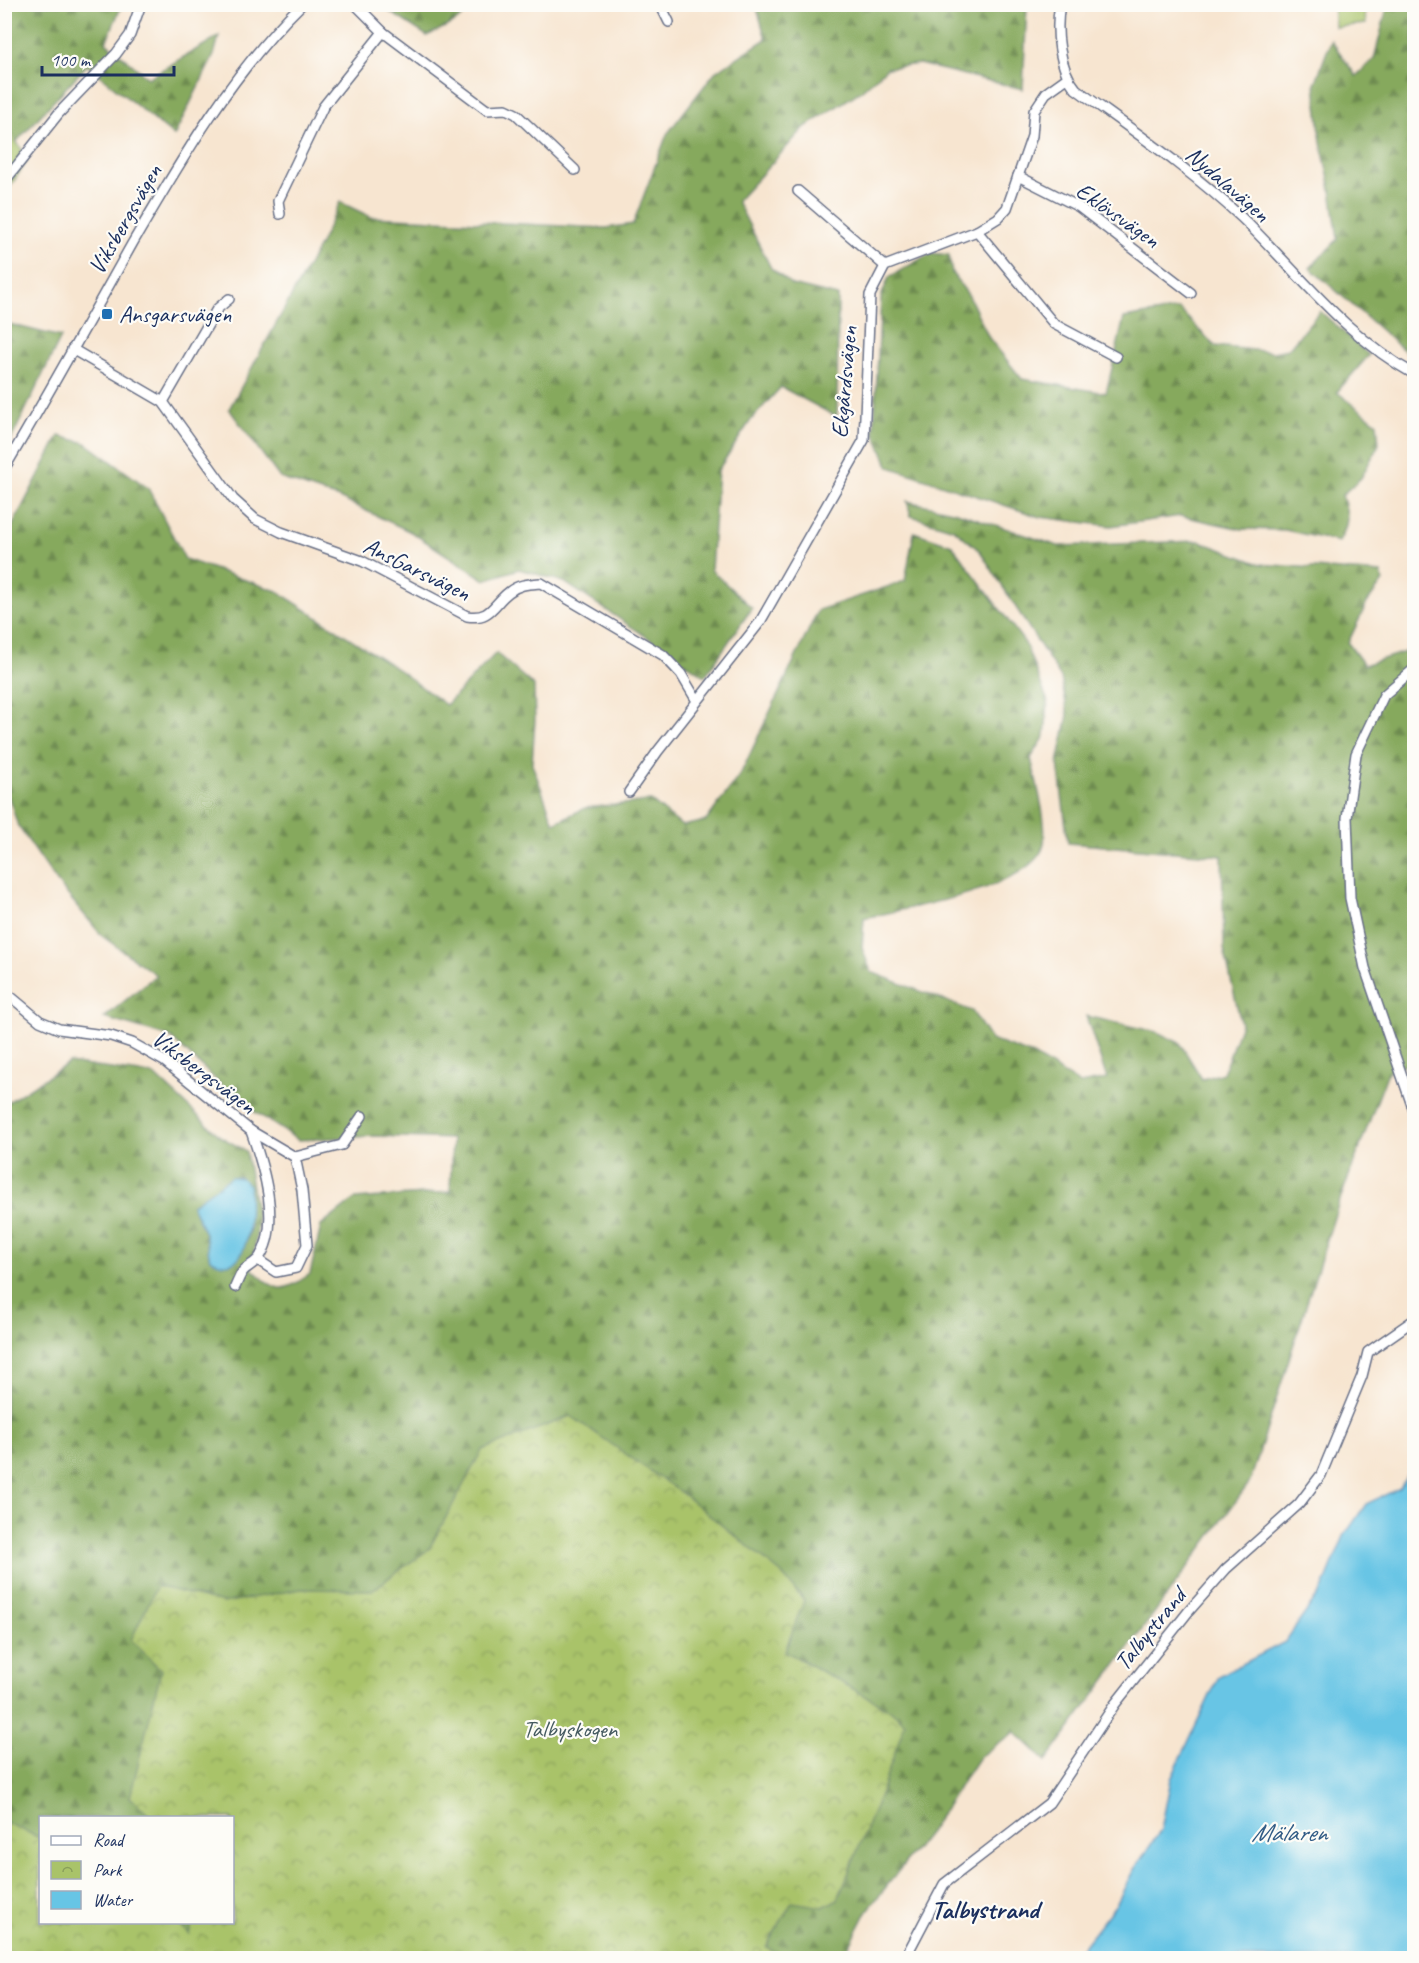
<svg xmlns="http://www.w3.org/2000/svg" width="1419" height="1963" font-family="Caveat,sans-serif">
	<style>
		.forest { fill: url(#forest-firs); stroke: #506c5e; stroke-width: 1.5; fill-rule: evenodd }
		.park { fill: url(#park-crowns); stroke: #627964; stroke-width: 1.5 }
		.pitch { fill: #a9c369; stroke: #627964; stroke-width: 1.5 }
		.water { fill: #67c5e5; stroke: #417aa2; stroke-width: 1.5 }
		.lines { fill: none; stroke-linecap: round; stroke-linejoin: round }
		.minor-casing { stroke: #686f86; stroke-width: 12 }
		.minor { stroke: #fff; stroke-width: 9 }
		.poi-dot { fill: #1f6fb2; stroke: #fdfcf7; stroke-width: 2 }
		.labels { text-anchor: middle; stroke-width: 4.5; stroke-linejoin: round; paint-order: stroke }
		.street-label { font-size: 24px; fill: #1b2f5e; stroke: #fdfcf7 }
		.poi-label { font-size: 24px; fill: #1b2f5e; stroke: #fdfcf7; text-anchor: start }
		.park-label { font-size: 24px; fill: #465b61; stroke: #fdfcf7 }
		.water-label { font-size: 26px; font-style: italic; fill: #325c86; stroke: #fdfcf7 }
		.neighbourhood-label { font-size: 26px; font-weight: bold; fill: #1b2f5e; stroke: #fdfcf7 }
	</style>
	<defs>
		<pattern id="forest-firs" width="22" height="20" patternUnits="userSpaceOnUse" patternTransform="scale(1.5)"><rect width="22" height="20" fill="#86a95d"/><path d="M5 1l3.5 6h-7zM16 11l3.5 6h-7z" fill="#6d8a50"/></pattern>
		<pattern id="park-crowns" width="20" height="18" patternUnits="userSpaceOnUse" patternTransform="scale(1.5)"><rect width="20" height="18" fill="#a9c369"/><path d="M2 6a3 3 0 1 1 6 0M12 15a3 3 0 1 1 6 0" fill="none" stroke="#899f5a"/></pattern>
	</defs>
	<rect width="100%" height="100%" fill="#fdfcf7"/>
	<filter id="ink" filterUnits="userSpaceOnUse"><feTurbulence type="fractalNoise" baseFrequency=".0167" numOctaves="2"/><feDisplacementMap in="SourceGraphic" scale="12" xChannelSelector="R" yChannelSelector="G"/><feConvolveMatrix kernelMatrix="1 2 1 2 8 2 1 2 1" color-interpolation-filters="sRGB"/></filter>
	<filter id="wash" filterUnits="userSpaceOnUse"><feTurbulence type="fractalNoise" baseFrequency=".008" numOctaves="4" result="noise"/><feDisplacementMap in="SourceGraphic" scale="24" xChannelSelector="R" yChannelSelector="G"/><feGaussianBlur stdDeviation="1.35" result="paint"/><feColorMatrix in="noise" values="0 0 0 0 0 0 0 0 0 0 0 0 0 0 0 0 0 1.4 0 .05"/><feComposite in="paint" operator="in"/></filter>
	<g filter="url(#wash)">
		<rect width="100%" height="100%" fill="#f7e5d0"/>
		<g class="forest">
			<polygon points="1388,4 1414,5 1414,359 1310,268 1338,239 1330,184 1321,143 1315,84 1331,40 1356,76 1374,59"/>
			<polygon points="5,5 122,5 106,42 148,78 219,36 214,55 174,136 87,65 5,154"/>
			<polygon points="384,5 384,4 475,5 455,22 427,36 384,8"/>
			<polygon points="756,5 1027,5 1023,89 919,64 887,68 861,91 805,127 737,201 771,268 792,285 838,296 837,417 781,387 751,420 718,470 711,570 752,608 705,676 564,582 519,569 485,580 411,532 339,498 280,478 229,409 320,244 340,202 371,217 606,228 633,224 667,134 715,72 766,39"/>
			<path d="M931 253 949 255 952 273 969 296 989 338 1022 379 1106 393 1124 318 1179 309 1215 346 1273 352 1288 349 1320 311 1369 355 1337 392 1377 423 1379 444 1361 478 1342 495C1349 515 1349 524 1339 542L1285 530 1241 529 1181 516 1111 526 1040 517 889 467 874 432 881 297 889 277Z"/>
			<polygon points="5,323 61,337 5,452 4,323"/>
			<path d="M59 436 86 443 148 488 185 559 277 591 399 670 446 705 496 653 534 686 535 720 532 764 554 823 585 808 651 801 682 826 706 821 741 773 818 610 905 581 914 532 952 545 1025 643 1048 702 1045 736 1031 758C1035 779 1052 834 1041 852 1019 891 907 908 864 918L862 948 871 972 972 1011 991 1040 1033 1055 1080 1084 1107 1079 1086 1016 1157 1032 1180 1043 1202 1079 1223 1073 1241 1024 1224 949 1222 856 1068 843 1058 763 1068 715 1061 678 980 551 954 529 911 516 907 501 957 512 1058 546 1199 541 1260 564 1381 573 1383 581 1367 603 1348 643 1364 665 1414 649V1060L1388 1072 1338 1205 1250 1482 1046 1761 1015 1732 979 1757 929 1832 868 1910 843 1958H5V1104L69 1063 154 1075 221 1137 246 1151 258 1224 252 1269C278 1293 281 1294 310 1274L321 1226 355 1199 450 1192 452 1139 375 1136 298 1140 241 1103 170 1037 104 1018 156 975 102 936 57 882 18 826 5 786V540ZM192 1205 251 1225 246 1242 236 1259H210L205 1233ZM40 1818H232V1922H40Z"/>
		</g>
		<g class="park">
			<polygon points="5,124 28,159 5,195"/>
			<polygon points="571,1416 683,1494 781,1573 804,1601 785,1651 889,1709 905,1723 883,1787 838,1899 823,1907 792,1902 766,1947 786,1958 5,1958 5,1822 40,1838 40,1922 177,1923 189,1934 192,1923 232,1922 232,1818 151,1817 130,1797 161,1670 131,1640 157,1586 223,1603 301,1589 372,1590 429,1549 482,1450"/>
		</g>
		<polygon class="pitch" points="1333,5 1364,5 1366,24 1335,27"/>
		<g class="water">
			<path d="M231 1177 241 1178 249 1185C250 1208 254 1284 210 1259L205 1233 192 1205Z"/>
			<polygon points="1414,1462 1414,1958 1074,1958 1117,1903 1133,1871 1161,1830 1171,1779 1219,1676 1285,1642 1323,1588 1344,1536 1366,1504 1400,1488"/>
		</g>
	</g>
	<g filter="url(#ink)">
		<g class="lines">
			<defs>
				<g id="minor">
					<polyline points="355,4 383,32 487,110 506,109 516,114 575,170"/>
					<polyline points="660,4 669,22"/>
					<path d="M1060 4C1055 30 1059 69 1076 89 1132 130 1191 170 1242 218 1297 271 1346 337 1414 374"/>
					<polyline points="1018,176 1079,207 1191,293"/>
					<polyline points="4,182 59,113 116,54 130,35 141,4"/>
					<polyline points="798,191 885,266"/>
					<polyline points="280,214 278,201 323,107 383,32"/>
					<polyline points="977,231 1054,324 1116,357"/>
					<path d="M72 349 163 402 233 499 255 519 281 532 362 561 467 616C491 620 493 604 509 592 519 584 529 584 541 583L663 655 681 674 697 701"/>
					<polyline points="163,402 217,309 229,299"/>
					<path d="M4 469C48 395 90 319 132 244 181 160 232 72 302 4"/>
					<polyline points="1414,669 1384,695 1356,754 1347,818 1350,898 1365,968 1414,1111"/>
					<polyline points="629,792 658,751 760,622 864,440 870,295 885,266 977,231 998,218 1007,208 1032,136 1034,111 1046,93 1067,78"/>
					<polyline points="4,991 40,1021 59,1029 111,1036 132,1043 164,1061 251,1131 295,1157 302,1190 307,1245 296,1268 276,1272 258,1260"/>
					<polyline points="295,1157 342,1145 362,1116"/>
					<path d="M235 1287C238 1281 240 1274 244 1270 248 1266 255 1263 259 1258 282 1225 263 1165 251 1131"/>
					<polyline points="905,1958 944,1884 1049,1803 1115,1704 1188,1612 1226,1569 1299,1504 1321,1475 1362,1376 1368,1352 1414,1320"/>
				</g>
			</defs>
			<use href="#minor" class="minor-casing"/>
			<use href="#minor" class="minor"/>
		</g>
	</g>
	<rect class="poi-dot" x="101" y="308" width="12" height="12" rx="3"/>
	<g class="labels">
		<g class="street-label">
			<text transform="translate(1228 184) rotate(41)" y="8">Nydalavägen</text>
			<text transform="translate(1118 215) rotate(35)" y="8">Eklövsvägen</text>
			<text transform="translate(125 219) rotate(-60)" y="8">Viksbergsvägen</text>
			<text transform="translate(844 382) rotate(-85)" y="8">Ekgårdsvägen</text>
			<text transform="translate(417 569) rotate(26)" y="8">AnsGarsvägen</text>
			<text transform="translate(204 1072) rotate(37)" y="8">Viksbergsvägen</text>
			<text transform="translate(1150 1629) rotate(-51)" y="8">Talbystrand</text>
		</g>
		<g class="poi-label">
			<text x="119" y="322">Ansgarsvägen</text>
		</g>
		<g class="park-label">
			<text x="570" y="1737">Talbyskogen</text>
		</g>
		<g class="water-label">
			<text x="1289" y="1841">Mälaren</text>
		</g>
		<g class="neighbourhood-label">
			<text x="985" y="1918">Talbystrand</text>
		</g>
	</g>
	<rect width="1419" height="1963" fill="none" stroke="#fdfcf7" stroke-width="24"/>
	<rect x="39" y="1816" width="195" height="108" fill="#fdfcf7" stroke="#a3aaba" stroke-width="1.5"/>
	<rect x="51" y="1836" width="30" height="9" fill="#ffffff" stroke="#a3aaba" stroke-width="1.5"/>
	<text x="93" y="1846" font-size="18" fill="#1b2f5e">Road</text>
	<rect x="51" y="1861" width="30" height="18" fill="url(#park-crowns)" stroke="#a3aaba" stroke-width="1.5"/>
	<text x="93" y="1876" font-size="18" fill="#1b2f5e">Park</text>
	<rect x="51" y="1891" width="30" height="18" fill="#67c5e5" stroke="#a3aaba" stroke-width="1.5"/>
	<text x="93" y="1906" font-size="18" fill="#1b2f5e">Water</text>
	<path d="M42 66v9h132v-9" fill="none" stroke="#1b2f5e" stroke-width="3"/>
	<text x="51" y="66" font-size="18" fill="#1b2f5e" stroke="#fdfcf7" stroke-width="4.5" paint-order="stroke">100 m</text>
</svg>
